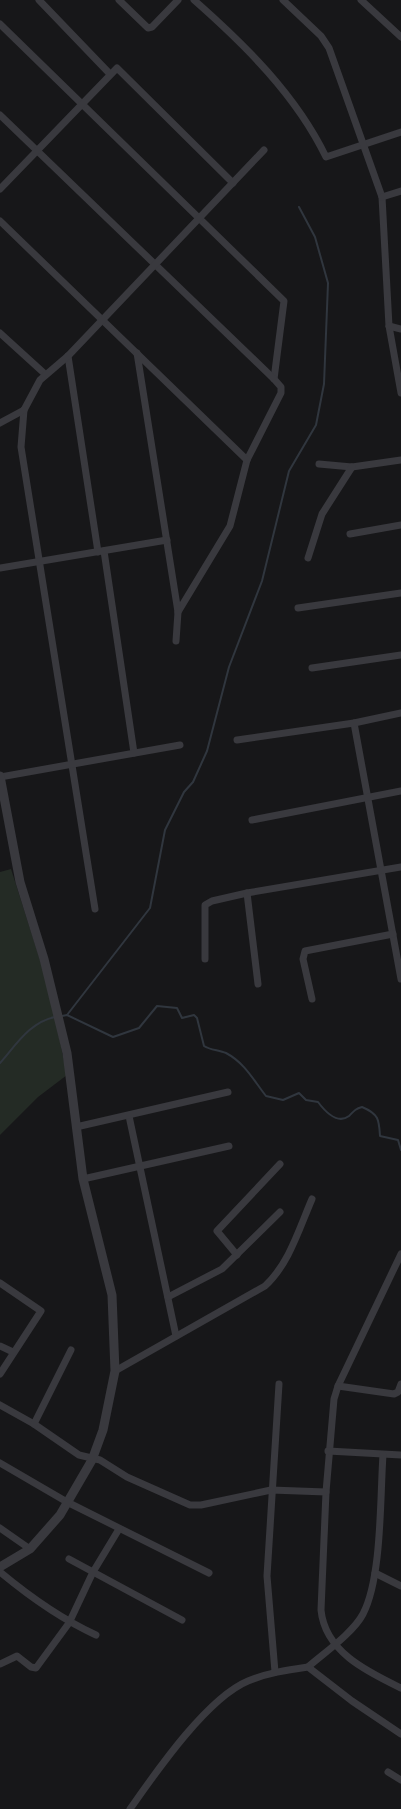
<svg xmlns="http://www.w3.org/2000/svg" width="401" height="1809" font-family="Cabin,sans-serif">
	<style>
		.green { fill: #242b25 }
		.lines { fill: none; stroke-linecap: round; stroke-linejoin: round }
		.stream { stroke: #30363e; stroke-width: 2 }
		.minor { stroke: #39393e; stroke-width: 7 }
		.tertiary { stroke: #39393e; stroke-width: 9 }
	</style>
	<rect width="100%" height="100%" fill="#171719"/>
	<polygon class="green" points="11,869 48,985 67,1075 38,1097 0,1135 0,872"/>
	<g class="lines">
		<g class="stream">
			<polyline points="67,1015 150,908 165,830 184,792 193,782 207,751 229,667 262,581 289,471 316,425 324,384 328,283 315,237 299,207"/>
			<path d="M62 1016 67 1015 113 1037 139 1028 157 1006 177 1008 182 1018 194 1015 197 1018 204 1046C210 1050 219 1050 226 1053 245 1063 254 1081 266 1096L283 1100 299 1093 306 1100 318 1102C324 1110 337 1125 349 1116 354 1111 355 1109 362 1107 379 1114 379 1120 380 1136L398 1140 401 1150"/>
			<path d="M0 1063C16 1045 30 1022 55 1017"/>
		</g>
		<g class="minor">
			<polyline points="39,0 110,74"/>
			<polyline points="119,0 148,28 152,27 178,0"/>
			<path d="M194 0C245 45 296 95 326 157L401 132"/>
			<polyline points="283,0 321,36 329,48 382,197 389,326 401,393"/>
			<polyline points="361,0 401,37"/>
			<polyline points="0,24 284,301 274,379"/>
			<polyline points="0,115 274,379 281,387 281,393 247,460 230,526 178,612"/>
			<polyline points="0,189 117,68 233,183"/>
			<polyline points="382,197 401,191"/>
			<polyline points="0,221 247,460"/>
			<polyline points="389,326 401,329"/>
			<polyline points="0,333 45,374"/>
			<polyline points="137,353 178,612 176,641"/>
			<polyline points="68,356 98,552"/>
			<polyline points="24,410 21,447 95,909"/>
			<polyline points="0,423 24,410 40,380 68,356 264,150"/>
			<polyline points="319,464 352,467 401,460"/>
			<polyline points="350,534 401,525"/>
			<polyline points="104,551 134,753"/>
			<polyline points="308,558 322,514 352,467"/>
			<polyline points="0,568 167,540"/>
			<polyline points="298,608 401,593"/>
			<polyline points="312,668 401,655"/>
			<polyline points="354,723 401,979"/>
			<polyline points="237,740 354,723 401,713"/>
			<polyline points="0,777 180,745"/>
			<polyline points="252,820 401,791"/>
			<polyline points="205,959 205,905 212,901 247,893"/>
			<polyline points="258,984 247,893 401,867"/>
			<polyline points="312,999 303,959 305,951 393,934"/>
			<polyline points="129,1116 176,1336"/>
			<polyline points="76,1127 228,1092"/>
			<polyline points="83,1179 229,1146"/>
			<path d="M401 1254 338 1386 334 1399 326 1492 321 1610C325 1652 368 1672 401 1688"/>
			<polyline points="237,1255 217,1231 280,1164"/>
			<polyline points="0,1283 41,1311 0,1374"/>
			<polyline points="168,1297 222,1269 280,1212"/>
			<polyline points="0,1346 13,1352"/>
			<path d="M115 1371 265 1286C289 1264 299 1229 312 1199"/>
			<polyline points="338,1386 394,1394 398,1392 401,1384"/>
			<polyline points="0,1405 34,1424 79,1455 100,1460 127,1477 190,1505 201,1505 271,1490 326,1492"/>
			<polyline points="34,1424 71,1350"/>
			<polyline points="328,1451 401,1455"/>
			<polyline points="0,1463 67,1502 209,1573"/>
			<polyline points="0,1528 30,1549"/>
			<polyline points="69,1559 182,1620"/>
			<path d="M0 1572C30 1597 61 1619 96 1635"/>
			<polyline points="375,1573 401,1586"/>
			<polyline points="0,1664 17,1656 31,1667 36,1668 69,1623 93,1572 119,1529"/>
			<path d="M308 1667C324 1653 353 1633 363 1614 382 1578 380 1497 383 1455"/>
			<polyline points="275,1672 267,1576 279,1384"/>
			<polyline points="388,1772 401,1780"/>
			<path d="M130 1809C156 1772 207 1698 248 1681 267 1673 287 1670 308 1667L352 1701 401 1734"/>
		</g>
		<polyline class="tertiary" points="0,776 20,882 44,959 67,1053 83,1179 112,1295 115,1371 103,1430 92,1460 60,1515 30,1549 0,1567"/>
	</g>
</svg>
